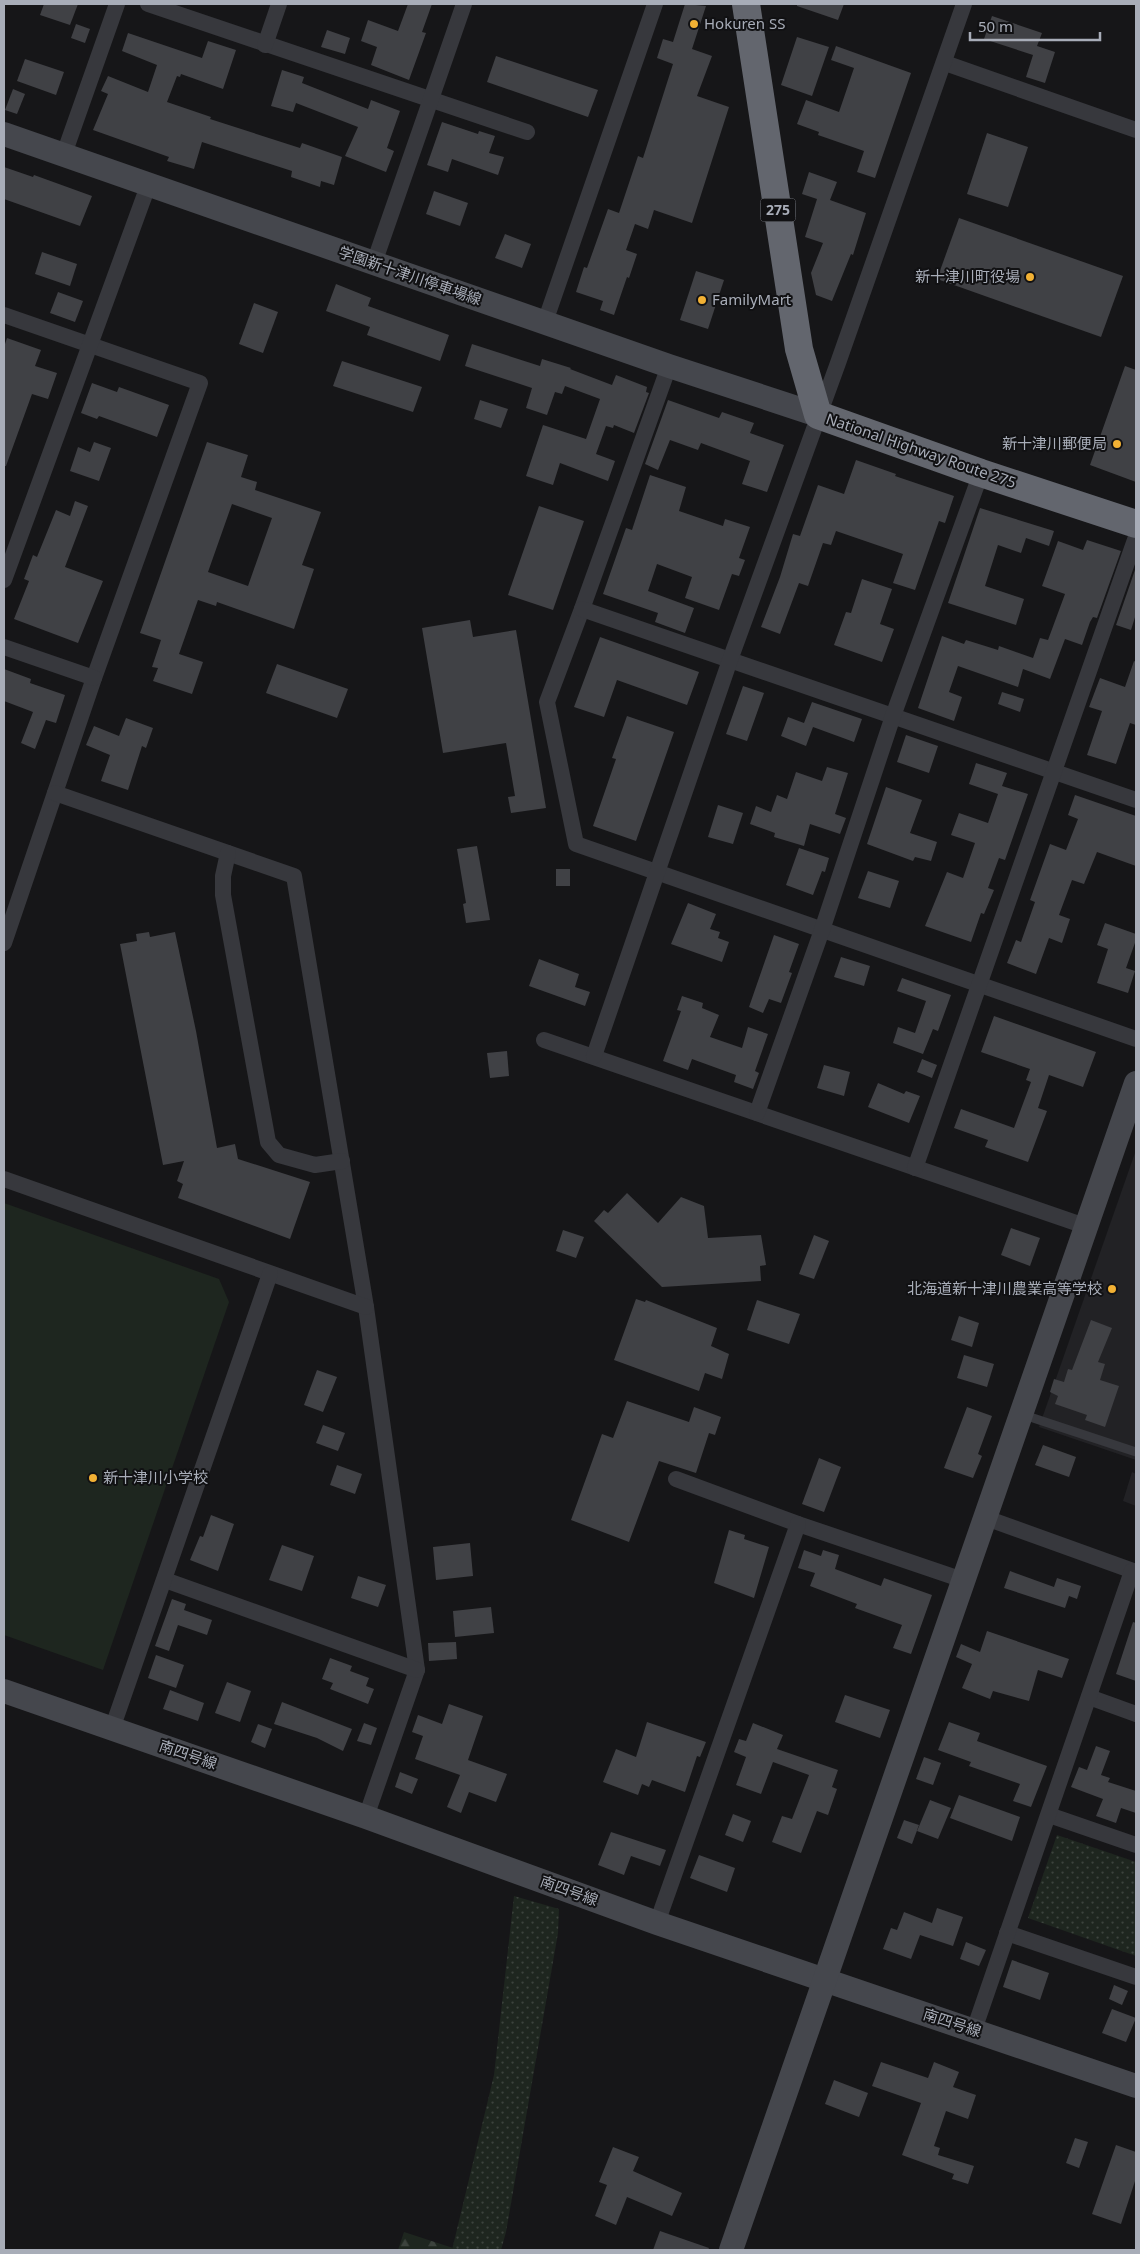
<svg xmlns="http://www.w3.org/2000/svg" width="1140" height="2254" font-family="'Noto Sans','Noto Sans JP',sans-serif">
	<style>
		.built { fill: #222225 }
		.grass { fill: url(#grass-dots) }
		.forest { fill: url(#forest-firs) }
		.pitch { fill: #1e261f }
		.building { fill: #404145; fill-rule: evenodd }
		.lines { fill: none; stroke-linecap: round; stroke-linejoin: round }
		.lane { stroke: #37383d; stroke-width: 9 }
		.street { stroke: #37383d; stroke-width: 16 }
		.secondary { stroke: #45474d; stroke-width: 24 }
		.highway { stroke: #63666e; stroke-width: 28 }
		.poi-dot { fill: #f2b134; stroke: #111113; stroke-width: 2 }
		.labels { text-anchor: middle; stroke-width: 4; stroke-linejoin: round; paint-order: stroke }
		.shield { fill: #111113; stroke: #7b7e86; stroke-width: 1 }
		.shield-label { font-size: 14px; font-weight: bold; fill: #a8adb8 }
		.poi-label { font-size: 15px; fill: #a8adb8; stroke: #111113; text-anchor: start }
		.street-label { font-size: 15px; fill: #a8adb8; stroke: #111113 }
	</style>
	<defs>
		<pattern id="grass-dots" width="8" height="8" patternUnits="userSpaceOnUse" patternTransform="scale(1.25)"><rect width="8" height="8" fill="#1e261f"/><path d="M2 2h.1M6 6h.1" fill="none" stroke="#3c433d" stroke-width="1.8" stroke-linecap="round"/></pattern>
		<pattern id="forest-firs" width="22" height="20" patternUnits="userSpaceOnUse" patternTransform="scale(1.25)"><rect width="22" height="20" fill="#1e261f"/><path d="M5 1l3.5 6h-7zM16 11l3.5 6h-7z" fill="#3c433d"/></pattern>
	</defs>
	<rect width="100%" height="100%" fill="#161618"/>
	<g class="built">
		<polygon points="1136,1150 1136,1460 1039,1427"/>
		<polygon points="1132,1472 1136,1474 1136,1506 1123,1501"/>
	</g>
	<g class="grass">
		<polygon points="1057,1835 1136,1862 1136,1956 1028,1918"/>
		<polygon points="514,1896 559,1909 558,1933 506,2232 501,2250 452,2250 494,2075"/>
	</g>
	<polygon class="forest" points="404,2232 453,2248 452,2250 398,2250"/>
	<polygon class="pitch" points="4,1203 219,1279 229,1302 103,1670 4,1635"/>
	<g class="building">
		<polygon points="44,4 78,4 70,25 40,15"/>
		<polygon points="408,4 432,4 422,32 426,33 409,80 371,65 377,47 361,41 368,20 398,31"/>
		<polygon points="685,4 706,6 692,49 712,56 697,96 729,107 692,223 654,210 648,229 635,224 626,250 637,254 629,278 627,277 614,315 600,310 603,301 576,292 584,267 587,268 608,209 619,213 638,156 643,158 673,64 657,58 663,39 673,42"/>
		<polygon points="797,4 844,4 838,20 797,6"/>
		<polygon points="992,16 1042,33 1037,46 1055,52 1045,83 1026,77 1033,55 984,39"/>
		<polygon points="76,24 90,29 85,43 71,38"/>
		<polygon points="327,30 350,38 345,54 321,47"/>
		<polygon points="128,33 202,58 208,41 236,50 223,89 181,74 180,77 177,76 167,102 211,117 210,119 300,148 302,143 342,157 334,185 321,181 320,187 291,177 292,171 202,142 194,169 167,161 169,157 93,130 108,94 101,91 108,76 148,92 157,65 122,51"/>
		<polygon points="797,37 829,47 812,96 781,85"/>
		<polygon points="836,46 911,73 875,178 857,172 864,151 818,135 819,132 797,124 806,100 839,112 854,68 831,60"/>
		<polygon points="496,56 598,90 588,117 487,82"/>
		<polygon points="25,59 64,72 56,95 17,81"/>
		<polygon points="282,70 304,77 302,83 368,109 371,100 400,111 387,148 394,151 386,172 345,156 358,127 296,103 293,112 271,106"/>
		<polygon points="13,89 25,94 17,114 5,110"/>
		<polygon points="442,122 478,134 479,131 495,136 489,153 504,157 498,175 452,159 448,172 427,165"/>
		<polygon points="987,133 1028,147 1008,207 967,194"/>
		<polygon points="4,167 33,177 34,175 92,196 80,226 4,199"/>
		<polygon points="809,172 837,182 830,200 866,213 853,255 851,254 832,301 816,295 811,273 823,243 805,237 817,199 802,194"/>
		<polygon points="434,191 468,203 460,226 426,214"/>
		<polygon points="959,218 1123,276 1101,337 937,279"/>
		<polygon points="505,234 531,244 522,268 495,258"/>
		<polygon points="42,252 77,264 70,286 35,274"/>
		<polygon points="696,271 724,280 708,329 680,320"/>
		<polygon points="336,284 371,298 368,306 449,335 440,361 367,335 370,327 326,311"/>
		<polygon points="58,292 83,301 75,322 50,313"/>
		<polygon points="254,303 278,312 263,353 239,344"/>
		<polygon points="7,338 41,350 35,366 57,373 48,399 32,394 6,466 4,466 4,347"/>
		<polygon points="472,344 540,366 542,359 571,368 570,369 612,385 616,375 647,387 646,392 649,393 634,433 614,425 613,428 606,426 596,454 615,461 608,481 560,463 553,485 526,476 543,425 586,439 600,399 565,386 562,394 555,392 547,415 526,408 532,388 465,366"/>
		<polygon points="342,361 422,387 413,412 333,386"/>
		<polygon points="1125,366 1136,370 1136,482 1090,465"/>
		<polygon points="92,383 117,392 119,387 169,405 157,437 99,416 97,419 81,413"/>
		<polygon points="480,400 508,409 501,428 474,419"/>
		<polygon points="668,400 719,418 722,412 754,423 750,433 784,445 767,492 742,484 750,461 701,443 698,450 670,440 658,470 645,464"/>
		<polygon points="94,442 111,448 99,481 70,471 78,447 90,452"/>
		<path d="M207 442 248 455 241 477 257 482 255 490 321 512 302 565 314 569 294 629 217 602 216 606 198 600 179 654 203 662 192 694 153 681 158 668 152 667 161 640 140 633ZM232 504 272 518 248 586 208 572Z"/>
		<polygon points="856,460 896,474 895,476 954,496 945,523 939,521 915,590 893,583 903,554 836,531 831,545 823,543 808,586 799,583 780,634 761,627 780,577 793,534 800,536 818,485 844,494"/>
		<polygon points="650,475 686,487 679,511 723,526 725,519 750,527 739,558 745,560 739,576 732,574 719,610 685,598 692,577 657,564 648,591 694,608 685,633 655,622 658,613 603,594 626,528 632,530"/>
		<polygon points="75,501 88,506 65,567 103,581 78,643 14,619 29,581 24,579 33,555 37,557 56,510 70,516"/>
		<polygon points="539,506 584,521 553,610 508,595"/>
		<polygon points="980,508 1054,531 1049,546 1026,538 1021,553 998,545 985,586 1024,599 1016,625 948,603"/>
		<polygon points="1087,540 1121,551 1097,618 1093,617 1090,622 1082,645 1065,639 1050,679 1023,669 1018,687 958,666 949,692 962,697 954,721 918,708 942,636 964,644 966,640 998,650 999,646 1033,658 1040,638 1048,640 1065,594 1042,586 1058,541 1083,550"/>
		<polygon points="1136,567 1136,614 1131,630 1116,625"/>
		<polygon points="862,579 892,589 880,624 894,629 882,662 834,645 846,612 851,613"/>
		<polygon points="470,620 473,637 516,630 546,808 511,813 508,797 515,796 506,743 443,753 422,628"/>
		<polygon points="600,637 699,672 687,705 617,680 604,717 574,707"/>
		<polygon points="1134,661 1136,662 1136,725 1130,723 1116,764 1087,755 1102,711 1089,707 1100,678 1125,687"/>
		<polygon points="277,664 348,689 337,718 266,693"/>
		<polygon points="4,669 31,679 30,683 65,695 56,723 46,720 35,749 21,743 33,712 4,701"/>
		<polygon points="743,686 764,693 747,741 726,734"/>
		<polygon points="1002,692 1024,699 1020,712 998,704"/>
		<polygon points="812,702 862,719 854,742 813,727 806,746 781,736 788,717 804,723"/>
		<polygon points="627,716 674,732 636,841 593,826 616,759 612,758"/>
		<polygon points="126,718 153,728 146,748 142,746 128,790 101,781 110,755 86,745 94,726 119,736"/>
		<polygon points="906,735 938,746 929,773 897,762"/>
		<polygon points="976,763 1007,773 1002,786 1028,794 1005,860 999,858 988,888 994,890 984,914 981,913 971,942 925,926 947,872 963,878 975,843 951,835 959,813 988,823 998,794 969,784"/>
		<polygon points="827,767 848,773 835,814 846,818 840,834 810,824 804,846 774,837 775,833 750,824 756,806 771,812 777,795 787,799 796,772 822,781"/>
		<polygon points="886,787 922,800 910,833 937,842 931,861 915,857 913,861 867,844"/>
		<polygon points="1075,795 1136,816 1136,866 1097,852 1084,884 1072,880 1059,915 1070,919 1062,943 1049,938 1036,974 1007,963 1016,940 1021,942 1035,902 1030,900 1050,844 1066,850 1078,819 1068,815"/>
		<polygon points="718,805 743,813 733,844 708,837"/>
		<polygon points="477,846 490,920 466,923 463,904 466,903 457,849"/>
		<polygon points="799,848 829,858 825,872 822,871 813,895 786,885"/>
		<rect x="556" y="869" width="14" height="17"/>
		<polygon points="868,871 899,881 890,908 858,898"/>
		<polygon points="688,903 716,914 710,929 720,932 718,938 729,942 722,962 671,944"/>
		<polygon points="1105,923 1136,934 1136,940 1126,968 1135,971 1128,993 1097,983 1108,949 1097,945"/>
		<polygon points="149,932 150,937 175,932 196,1031 217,1148 235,1144 238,1159 310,1182 290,1239 178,1198 183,1184 177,1181 184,1161 163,1165 120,944 137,941 136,934"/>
		<polygon points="774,935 799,944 789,972 792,973 781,1003 769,999 763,1013 749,1007"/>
		<polygon points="841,957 870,966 864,986 834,977"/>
		<polygon points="539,959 579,974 575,987 590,992 585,1006 529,986"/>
		<polygon points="902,978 951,995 938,1031 933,1029 923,1054 893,1043 898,1027 915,1033 926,1001 897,991"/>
		<polygon points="682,996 703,1003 702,1008 719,1015 710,1037 742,1048 748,1027 768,1034 755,1071 759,1073 753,1089 734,1082 736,1075 692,1059 688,1070 663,1061 681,1011 677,1010"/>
		<polygon points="994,1016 1096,1052 1083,1087 1049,1075 1038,1108 1047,1111 1028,1162 985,1147 988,1140 954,1128 961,1109 1014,1128 1031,1082 1026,1080 1030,1069 981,1052"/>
		<polygon points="507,1051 509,1076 490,1078 487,1053"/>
		<polygon points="922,1059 937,1065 932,1078 917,1072"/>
		<polygon points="824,1065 850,1072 844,1096 817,1088"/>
		<polygon points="878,1083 904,1094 906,1091 920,1096 909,1123 868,1107"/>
		<polygon points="627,1193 658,1223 681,1197 704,1206 708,1238 761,1235 766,1265 760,1266 761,1281 662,1287 594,1221 604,1210 608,1213"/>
		<polygon points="1011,1228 1040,1238 1030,1266 1001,1255"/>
		<polygon points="563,1230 584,1237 576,1258 556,1251"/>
		<polygon points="814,1235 829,1241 814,1279 799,1274"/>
		<polygon points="636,1299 645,1302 646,1300 717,1328 711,1346 729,1354 722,1379 705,1373 699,1391 614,1360"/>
		<polygon points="757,1300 800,1314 789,1344 747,1330"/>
		<polygon points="959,1316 979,1323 972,1347 951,1340"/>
		<polygon points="1091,1320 1112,1328 1098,1362 1105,1364 1100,1380 1119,1386 1105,1427 1085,1420 1087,1415 1055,1404 1058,1396 1050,1392 1054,1379 1064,1382 1068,1369 1072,1370"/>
		<polygon points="964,1355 994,1364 987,1387 957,1378"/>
		<polygon points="317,1370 337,1377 323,1412 304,1405"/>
		<polygon points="627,1401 689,1422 694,1407 721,1417 715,1435 709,1433 696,1473 659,1461 629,1542 571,1520 602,1434 613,1438"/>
		<polygon points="967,1407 992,1416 978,1454 982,1456 973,1478 944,1468"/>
		<polygon points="323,1425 345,1433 338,1451 316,1443"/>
		<polygon points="1043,1445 1076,1457 1069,1477 1035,1465"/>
		<polygon points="819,1458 841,1467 824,1512 802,1504"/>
		<polygon points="337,1465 362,1474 355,1494 330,1485"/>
		<polygon points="211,1515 234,1524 218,1571 190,1560 200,1536 203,1537"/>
		<polygon points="729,1530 745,1535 744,1539 769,1547 754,1598 714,1583"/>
		<polygon points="470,1543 473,1576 436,1580 433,1547"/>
		<polygon points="282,1545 314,1556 302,1591 269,1580"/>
		<polygon points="804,1550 821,1556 823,1550 839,1555 835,1569 881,1586 884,1578 932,1595 911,1654 893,1648 902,1625 855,1608 857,1604 810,1586 815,1573 798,1568"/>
		<polygon points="1010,1571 1054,1587 1057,1578 1081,1586 1077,1599 1069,1596 1065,1608 1004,1588"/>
		<polygon points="358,1576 386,1585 378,1607 351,1598"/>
		<polygon points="172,1599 186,1604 184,1610 212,1620 207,1635 178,1625 169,1651 155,1646"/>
		<polygon points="491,1607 494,1633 455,1637 453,1611"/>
		<polygon points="1133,1622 1136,1623 1136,1681 1116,1674"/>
		<polygon points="987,1631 1069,1659 1062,1678 1038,1670 1029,1701 993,1691 990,1699 962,1688 972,1664 956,1657 961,1644 980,1652"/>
		<polygon points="456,1642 457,1659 429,1661 428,1643"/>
		<polygon points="156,1655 184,1665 176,1688 148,1678"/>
		<polygon points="330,1658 352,1666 350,1671 369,1678 366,1686 374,1689 368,1704 330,1689 333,1683 322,1679"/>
		<polygon points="227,1682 251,1691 240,1722 215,1713"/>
		<polygon points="170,1690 204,1703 198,1721 163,1709"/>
		<polygon points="845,1695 890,1710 880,1738 835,1722"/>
		<polygon points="282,1702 352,1729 343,1751 317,1738 274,1724"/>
		<polygon points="449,1704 483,1716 468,1760 507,1774 496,1802 469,1792 461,1813 447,1807 460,1775 415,1759 423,1736 412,1732 418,1715 442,1724"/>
		<polygon points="647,1722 706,1742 700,1757 697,1756 685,1792 652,1780 649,1787 642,1784 638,1795 603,1782 616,1749 636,1757"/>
		<polygon points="949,1722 980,1733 977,1741 1047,1766 1031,1807 1013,1801 1020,1784 969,1766 971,1762 938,1750"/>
		<polygon points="364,1723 377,1728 371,1745 357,1741"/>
		<polygon points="753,1723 783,1735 777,1749 838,1770 832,1787 837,1789 828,1815 817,1811 801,1853 772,1842 782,1816 792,1819 809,1775 773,1762 761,1794 736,1785 746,1757 734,1752 739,1739 746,1741"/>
		<polygon points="258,1724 272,1729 265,1748 251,1742"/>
		<polygon points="1096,1746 1110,1751 1101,1775 1110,1778 1108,1782 1136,1791 1136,1813 1121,1808 1116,1823 1096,1816 1103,1799 1071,1787 1079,1767 1087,1770"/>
		<polygon points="924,1757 941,1763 933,1785 916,1779"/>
		<polygon points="400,1772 418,1779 412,1794 395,1787"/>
		<polygon points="959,1795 1020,1817 1012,1841 950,1818"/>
		<polygon points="930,1800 951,1808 938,1839 917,1831"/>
		<polygon points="733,1814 751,1821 743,1842 725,1835"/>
		<polygon points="904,1820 919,1825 912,1844 897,1838"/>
		<polygon points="611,1832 666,1850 660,1866 631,1856 624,1875 598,1865"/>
		<polygon points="699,1855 735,1868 727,1892 690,1878"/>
		<polygon points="937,1908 963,1917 953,1946 920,1935 911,1959 883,1949 891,1928 897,1930 904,1912 932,1923"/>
		<polygon points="966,1942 986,1950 979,1966 960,1959"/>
		<polygon points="1012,1960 1049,1973 1040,2000 1003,1987"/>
		<polygon points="1114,1985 1128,1991 1122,2005 1109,1999"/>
		<polygon points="1112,2009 1136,2018 1126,2042 1102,2033"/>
		<polygon points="881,2062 928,2078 934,2062 959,2072 953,2087 976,2095 968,2119 946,2111 934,2146 940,2148 938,2155 974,2166 968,2184 952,2179 954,2174 902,2155 921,2103 872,2086"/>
		<polygon points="834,2080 868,2093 859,2117 825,2104"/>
		<polygon points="1075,2138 1088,2142 1079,2168 1066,2163"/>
		<polygon points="1116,2145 1136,2152 1136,2178 1121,2224 1092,2214"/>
		<polygon points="613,2147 639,2157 633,2171 682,2193 672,2216 627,2197 616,2225 595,2216 607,2185 599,2182"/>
		<polygon points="660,2231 709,2248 708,2250 653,2250"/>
	</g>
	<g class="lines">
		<polyline class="lane" points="1021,1414 1136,1452"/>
		<g class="street">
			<polyline points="148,4 527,132"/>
			<polyline points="265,45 279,4"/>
			<polyline points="945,63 1136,130"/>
			<polyline points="64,154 117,4"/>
			<polyline points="374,263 464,4"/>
			<polyline points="4,315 200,383 94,678 4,943"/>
			<polyline points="545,322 655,4"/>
			<polyline points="669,366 582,609 547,702 576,844 1136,1039"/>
			<polyline points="4,580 148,186"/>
			<polyline points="582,609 1136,800"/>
			<polyline points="4,647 94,678"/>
			<polyline points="55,793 294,876 366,1307 417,1670 366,1817"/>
			<polyline points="228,853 223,876 223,895 268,1142 279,1155 315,1165 342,1161"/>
			<polyline points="544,1040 1085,1226"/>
			<polyline points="594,1056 730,660 838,363 964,4"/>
			<polyline points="757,1113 822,930 893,716 981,473"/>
			<polyline points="915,1168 1136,537"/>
			<polyline points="4,1179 366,1307"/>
			<polyline points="676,1479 798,1524 963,1580"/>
			<polyline points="986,1518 1136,1572"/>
			<polyline points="165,1580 417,1670"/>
			<polyline points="1089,1697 1136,1714"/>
			<polyline points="112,1729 270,1274"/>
			<polyline points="1049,1815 1136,1845"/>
			<polyline points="657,1923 798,1524"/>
			<polyline points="1007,1933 1136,1977"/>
			<polyline points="974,2030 1132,1571"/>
		</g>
		<g class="secondary">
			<polyline points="4,134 669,366 818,415"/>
			<polyline points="4,1691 366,1817 657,1923 1136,2086"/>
			<path d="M731 2250C869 1862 998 1471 1136 1083"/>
		</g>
		<polyline class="highway" points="746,4 799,349 818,415 981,473 1136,524"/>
	</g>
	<g class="poi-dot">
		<circle cx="694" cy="24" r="5"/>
		<circle cx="1030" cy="277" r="5"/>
		<circle cx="702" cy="300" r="5"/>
		<circle cx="1117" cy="444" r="5"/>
		<circle cx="1112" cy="1289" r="5"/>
		<circle cx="93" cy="1478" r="5"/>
	</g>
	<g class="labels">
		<rect class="shield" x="760.5" y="198.5" width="35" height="23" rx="4"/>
		<g class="shield-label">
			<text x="778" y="215">275</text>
		</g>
		<g class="poi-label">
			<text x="704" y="29">Hokuren SS</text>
			<text x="1020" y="282" text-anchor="end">新十津川町役場</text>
			<text x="712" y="305">FamilyMart</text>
			<text x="1107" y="449" text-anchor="end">新十津川郵便局</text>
			<text x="1102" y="1294" text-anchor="end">北海道新十津川農業高等学校</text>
			<text x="103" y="1483">新十津川小学校</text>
		</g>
		<g class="street-label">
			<text transform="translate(410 276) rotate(19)" y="5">学園新十津川停車場線</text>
			<text transform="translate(921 451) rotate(19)" y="5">National Highway Route 275</text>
			<text transform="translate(188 1755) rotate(19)" y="5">南四号線</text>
			<text transform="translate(569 1891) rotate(20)" y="5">南四号線</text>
			<text transform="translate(952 2023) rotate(18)" y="5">南四号線</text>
		</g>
	</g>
	<rect width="1140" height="2254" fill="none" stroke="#a8adb8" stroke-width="10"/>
	<path d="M970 32v8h130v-8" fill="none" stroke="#a8adb8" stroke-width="2.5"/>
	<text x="978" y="32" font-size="15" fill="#a8adb8" stroke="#111113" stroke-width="4" paint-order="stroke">50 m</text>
</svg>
